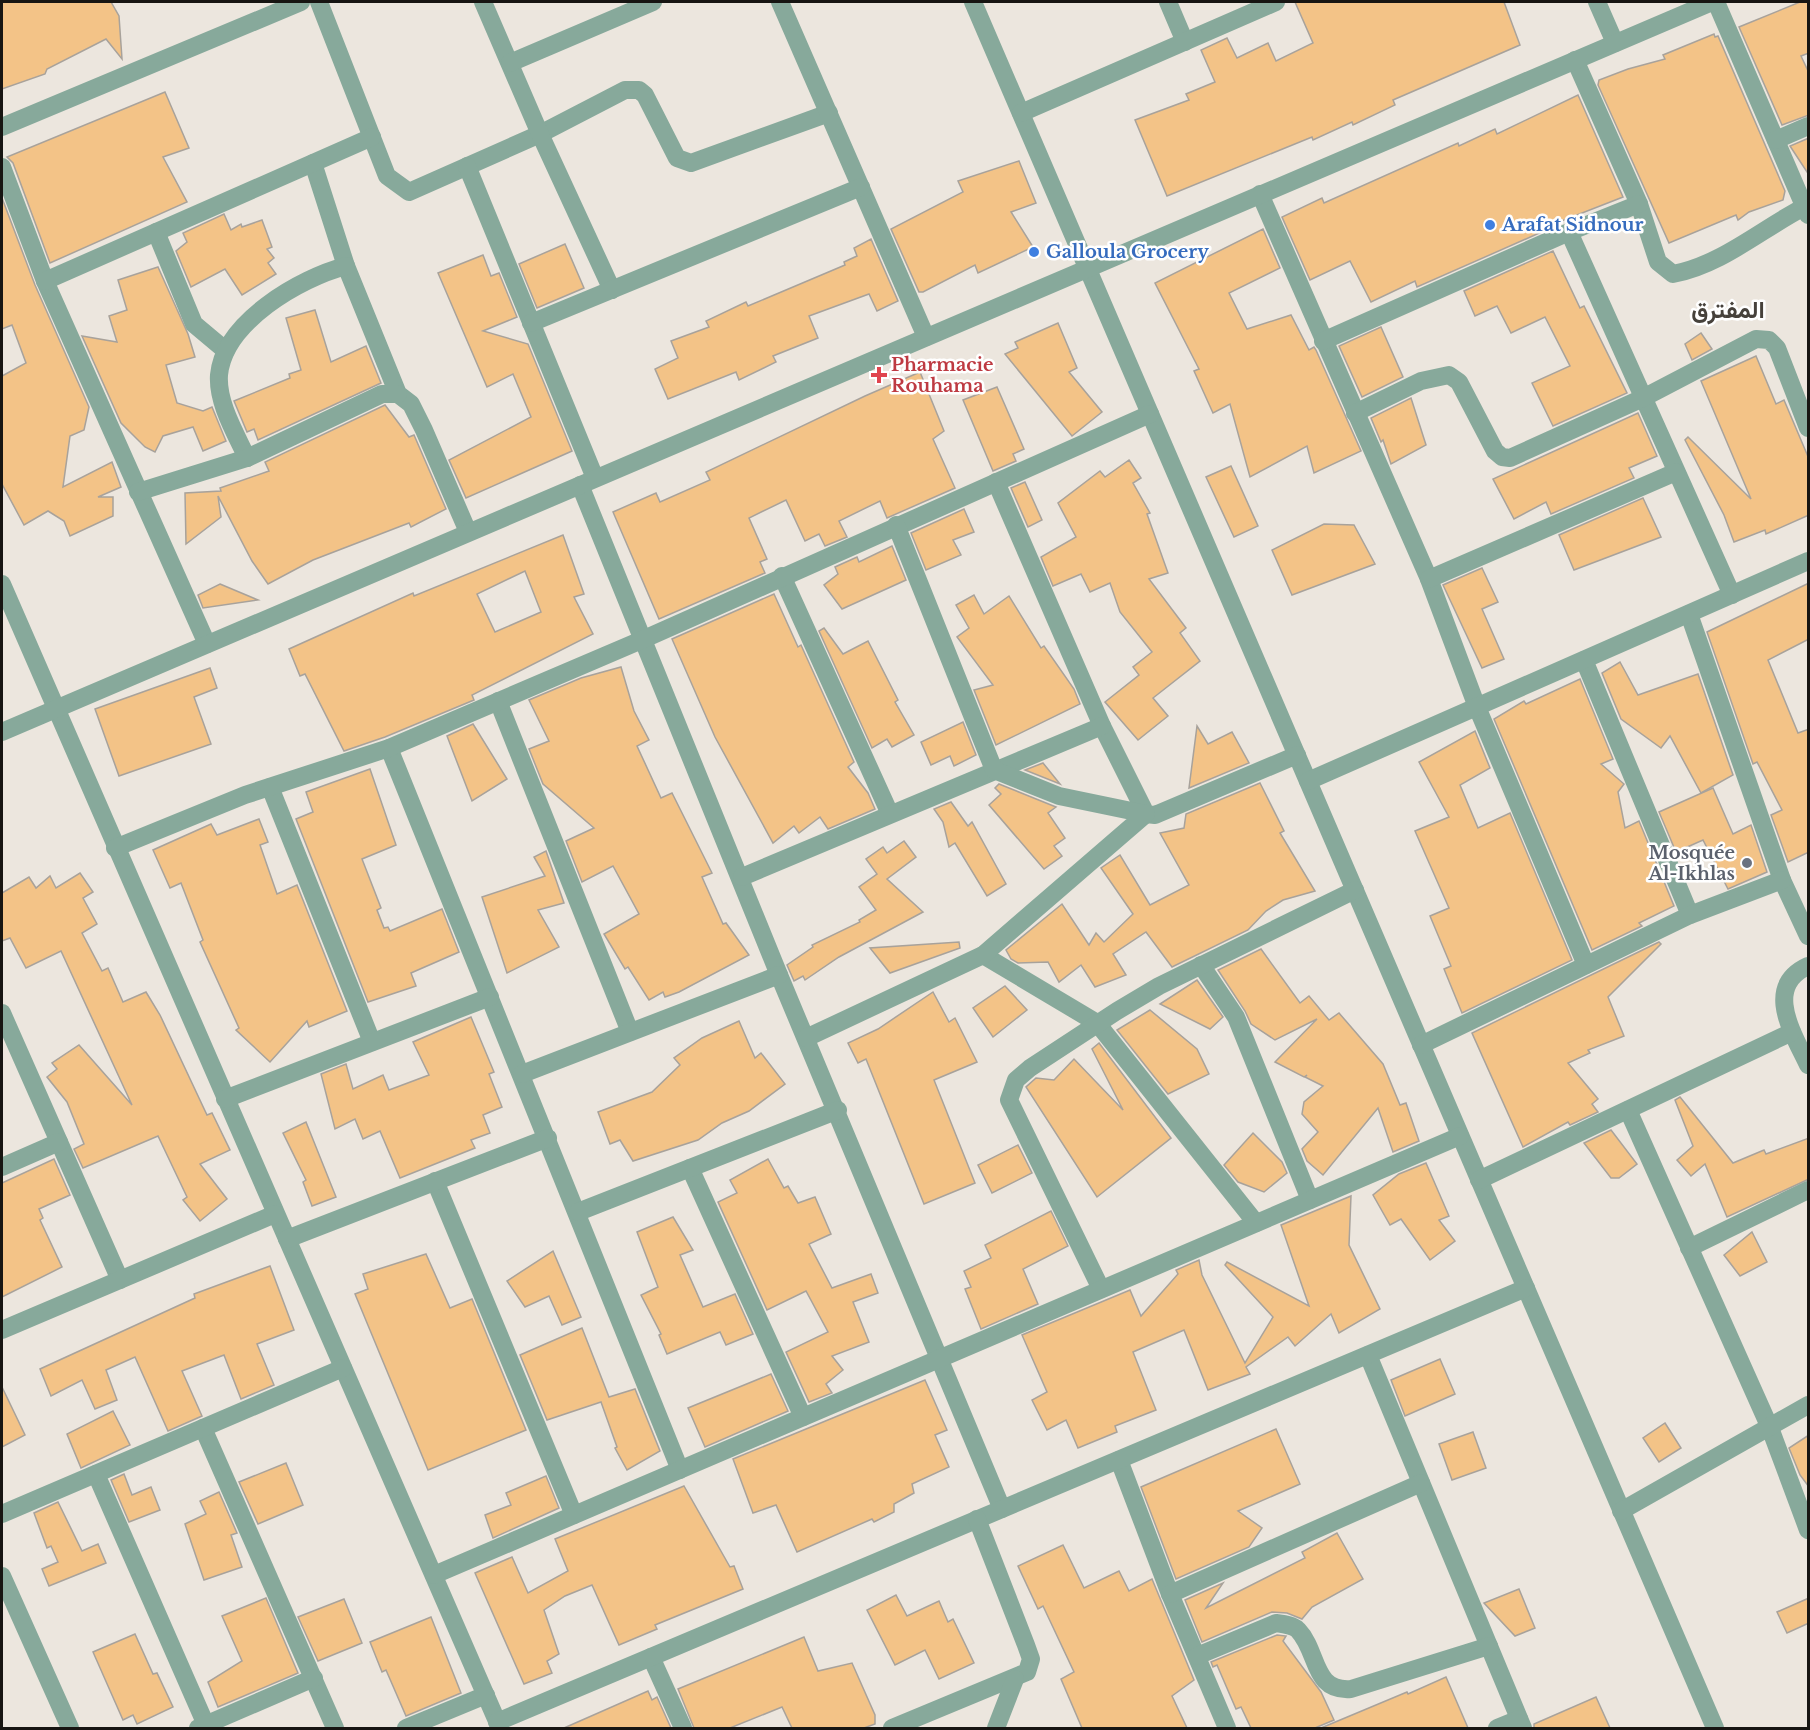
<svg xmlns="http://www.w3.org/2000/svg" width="1810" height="1730" font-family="'Libre Baskerville',Vazirmatn,serif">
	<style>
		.building { fill: #f3c387; stroke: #a8a29b; stroke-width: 1.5; fill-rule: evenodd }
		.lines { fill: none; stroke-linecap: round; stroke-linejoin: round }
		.minor { stroke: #87a99b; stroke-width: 18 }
		.shop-dot { fill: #3f7fe0; stroke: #fff; stroke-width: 2 }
		.health-dot { fill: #e0444e; stroke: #fff; stroke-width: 2 }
		.worship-dot { fill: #6b7280; stroke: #fff; stroke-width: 2 }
		.labels { text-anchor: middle; stroke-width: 5; stroke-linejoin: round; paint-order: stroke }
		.shop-label { font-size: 18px; font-weight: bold; fill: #366cbe; stroke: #fff; text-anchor: start }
		.health-label { font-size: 18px; font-weight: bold; fill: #be3a42; stroke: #fff; text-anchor: start }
		.worship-label { font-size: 18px; font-weight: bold; fill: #5b616d; stroke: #fff; text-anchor: end }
		.district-label { font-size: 24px; font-weight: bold; fill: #46413b; stroke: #fff }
	</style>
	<rect width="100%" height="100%" fill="#ece6de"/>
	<g class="building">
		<polygon points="2,2 111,2 119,16 122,59 106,39 47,69 45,74 2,89"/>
		<polygon points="1295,2 1504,2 1520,45 1393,100 1395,105 1353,125 1352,122 1313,140 1312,137 1167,196 1135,120 1189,100 1186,94 1215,82 1201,50 1227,38 1237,58 1268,43 1276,61 1313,43"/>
		<polygon points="1800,2 1809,2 1809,53 1801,56 1809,73 1809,115 1782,125 1739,27"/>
		<polygon points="1714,34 1715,37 1718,36 1785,191 1783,200 1749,212 1738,220 1736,215 1669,243 1598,85 1599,80 1628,69 1665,59 1663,55"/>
		<polygon points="165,92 189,148 163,157 187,202 50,263 13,163 7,157"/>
		<polygon points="1578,95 1623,197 1546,227 1544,231 1417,287 1415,281 1371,302 1350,261 1310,280 1282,217 1322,198 1324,203 1458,143 1459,146 1495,129 1497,134"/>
		<polygon points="1809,138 1809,175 1790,146"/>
		<polygon points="1019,161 1036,203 1011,212 1033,247 978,273 975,265 923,292 919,292 891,229 963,192 958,181"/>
		<polygon points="2,198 35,285 89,407 84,430 70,436 63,487 112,462 121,487 98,497 113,497 113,516 70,536 64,521 48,511 24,525 2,484 2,376 26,363 12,325 2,329"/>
		<polygon points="224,214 231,230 241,224 242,227 262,220 272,247 267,249 274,258 268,263 276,274 242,295 225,269 191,287 176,251 187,242 183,233"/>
		<polygon points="1263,229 1280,268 1229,293 1247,329 1291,315 1309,350 1314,347 1316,350 1361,451 1314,473 1307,446 1250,477 1230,404 1213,413 1194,371 1199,369 1155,283"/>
		<polygon points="871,239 898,301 877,311 869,294 809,316 818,338 773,356 776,362 739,380 736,372 668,399 655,369 678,358 671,341 709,327 706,321 746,302 748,306 845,265 844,262 857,256 854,248"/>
		<polygon points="565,244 584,288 537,308 519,264"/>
		<polygon points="1553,251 1580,308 1584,306 1627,393 1553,426 1532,383 1570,366 1545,317 1511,333 1497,306 1475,316 1464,291"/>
		<polygon points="483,255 491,276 499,273 517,317 483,331 528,344 572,451 466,498 449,460 531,417 513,374 487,387 438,273"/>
		<polygon points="158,267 188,334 195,357 166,365 177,403 203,411 212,407 226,441 203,451 193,427 163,436 155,452 145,447 121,423 82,336 117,342 109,316 127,310 118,280"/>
		<polygon points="315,310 331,362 366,346 381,383 258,440 254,429 247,432 234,401 290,378 289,374 301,370 286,318"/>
		<polygon points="1058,323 1077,368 1069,372 1102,412 1072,436 1005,354 1018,348 1015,342"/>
		<polygon points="1381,327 1403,377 1362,397 1339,346"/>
		<polygon points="1701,333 1712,349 1692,360 1685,344"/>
		<polygon points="1756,356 1776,404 1784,400 1809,459 1809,515 1766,534 1765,530 1734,542 1724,515 1685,440 1688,437 1751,499 1701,381"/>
		<polygon points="920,372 944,431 933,439 955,488 887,518 880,501 839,521 847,537 825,546 819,534 805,541 786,500 749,518 767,559 760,562 765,573 659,619 613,512 656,493 660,502 710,480 706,472 865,396"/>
		<polygon points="997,387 1024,449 1013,454 1016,461 993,471 963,400"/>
		<polygon points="1411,398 1426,445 1391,464 1383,440 1381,442 1371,418"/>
		<polygon points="385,405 409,437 414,435 446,509 411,527 409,523 313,560 268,584 252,561 218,496 221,517 186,544 185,493 221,491 220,488 269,471 265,462"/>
		<polygon points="1638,413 1657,456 1629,468 1634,478 1551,514 1546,502 1514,519 1493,479"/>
		<polygon points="1129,460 1141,478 1133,483 1150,513 1147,514 1168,573 1149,579 1186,628 1180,633 1200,661 1153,698 1168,716 1138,740 1105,702 1139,675 1133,667 1152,652 1120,612 1110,583 1090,592 1081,574 1053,586 1041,557 1076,537 1058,503 1100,471 1105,477"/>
		<polygon points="1231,466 1258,526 1234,537 1206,477"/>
		<polygon points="1025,482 1042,520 1028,527 1011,488"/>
		<polygon points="1643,498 1661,537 1574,570 1559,535"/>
		<polygon points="964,509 974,532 953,540 961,555 926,570 911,533"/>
		<polygon points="1324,524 1354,525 1375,564 1292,595 1272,550"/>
		<path d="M563 535 584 594 574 597 593 634 472 695 474 700 385 737 344 751 305 674 300 676 289 649 413 593 414 596ZM525 571 541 612 495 632 477 594Z"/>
		<polygon points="892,546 906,580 842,609 824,585 838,574 835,567 857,557 859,562"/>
		<polygon points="1482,568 1498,602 1482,609 1504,659 1482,668 1443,585"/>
		<polygon points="1809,583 1809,639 1768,660 1798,733 1809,729 1809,852 1788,862 1771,815 1782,810 1757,762 1753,764 1707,632"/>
		<polygon points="220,584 258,600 203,608 198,595"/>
		<polygon points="774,594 798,647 801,645 854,762 848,767 868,793 875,809 828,829 820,817 799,833 794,826 773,843 715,737 672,639"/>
		<polygon points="974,595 984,614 1009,596 1041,648 1044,646 1074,689 1080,704 996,745 974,690 993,685 957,637 969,628 956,605"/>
		<polygon points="824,628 843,654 868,641 898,700 895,702 914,735 892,747 887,739 872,748 819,631"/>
		<polygon points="1620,662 1638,695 1698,674 1733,775 1701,793 1670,736 1661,748 1621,719 1602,673"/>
		<polygon points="621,667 634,711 649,740 637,746 661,798 672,793 712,873 702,877 723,924 726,923 749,955 679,992 665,997 663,992 649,1000 628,967 625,969 604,934 639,914 613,866 582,882 566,841 594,828 543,784 529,749 549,741 529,700 581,678"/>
		<polygon points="210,668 217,688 194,697 211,744 119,776 95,709"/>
		<polygon points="1580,679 1613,759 1601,764 1624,784 1618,792 1625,828 1639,821 1674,906 1639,923 1642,926 1592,950 1494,719 1524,701 1526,704"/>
		<polygon points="963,722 976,755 954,766 950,756 931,765 921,742"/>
		<polygon points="473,724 507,779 472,801 447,736"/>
		<polygon points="1197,726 1208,744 1232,732 1249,763 1189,788"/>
		<polygon points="1475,731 1490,768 1460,785 1478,828 1510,813 1572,960 1462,1013 1444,969 1451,966 1430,916 1449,908 1415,831 1449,817 1419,762"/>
		<polygon points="1043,763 1060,784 1025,770"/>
		<polygon points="370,769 396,845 362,859 381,908 377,910 384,928 388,927 390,931 442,909 459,952 411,973 416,986 368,1002 296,819 313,812 306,792"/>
		<polygon points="1260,783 1284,831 1280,833 1315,891 1283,900 1266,911 1248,930 1172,967 1146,932 1113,954 1126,975 1095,987 1081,965 1059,982 1048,962 1018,963 1011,959 1006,950 1062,904 1089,945 1096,933 1104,942 1133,914 1101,868 1120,855 1150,905 1189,885 1160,833 1184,828 1186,814"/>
		<polygon points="999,784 1056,807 1048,813 1065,838 1054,846 1062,856 1044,869 989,805 1001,794 995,788"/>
		<polygon points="1713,788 1733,834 1751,825 1767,872 1728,889 1703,840 1676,852 1659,812"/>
		<polygon points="951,802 968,826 972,822 1006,884 987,896 955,843 949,847 943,822 934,809"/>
		<polygon points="259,819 268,842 260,845 277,894 297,885 347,1011 309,1027 307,1021 270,1062 236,1030 239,1028 200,942 203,940 181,883 170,888 153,850 211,824 217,835"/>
		<polygon points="904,841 916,857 887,879 923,912 839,957 805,980 803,976 794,981 787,965 813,947 812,945 860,922 859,920 876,910 859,887 877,874 866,859 883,847 887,853"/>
		<polygon points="546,851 564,903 538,910 559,947 507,973 482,897 545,876 534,857"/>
		<polygon points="80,873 93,892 83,898 97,924 82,933 102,971 108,968 123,1002 146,992 160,1015 207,1115 212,1113 230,1150 200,1164 227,1199 200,1221 183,1200 187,1197 158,1136 83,1168 74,1149 84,1144 67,1102 47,1077 57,1069 52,1063 79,1045 132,1105 61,951 26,968 10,938 2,941 2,893 29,877 36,888 50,876 56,888"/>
		<polygon points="959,942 960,948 890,973 870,948"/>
		<polygon points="1659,942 1661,944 1608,997 1624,1036 1588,1050 1590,1053 1568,1063 1598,1099 1592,1104 1598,1112 1570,1125 1568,1122 1523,1147 1472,1033"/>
		<polygon points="1261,949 1300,1003 1309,996 1329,1020 1339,1013 1383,1064 1400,1105 1406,1103 1419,1141 1393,1152 1378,1108 1323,1175 1307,1161 1302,1149 1318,1132 1302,1114 1304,1102 1323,1086 1305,1077 1307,1075 1304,1077 1275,1062 1317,1019 1275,1040 1251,1024 1245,1011 1218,970"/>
		<polygon points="1197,980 1223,1017 1210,1029 1160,1004"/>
		<polygon points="1005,986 1027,1010 993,1037 973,1008"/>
		<polygon points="933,992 949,1022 955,1018 977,1062 934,1080 975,1183 924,1204 866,1059 858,1063 848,1043 878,1029"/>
		<polygon points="1150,1010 1197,1049 1209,1074 1168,1094 1117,1030"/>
		<polygon points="471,1017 494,1072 489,1074 502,1107 483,1115 490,1133 471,1140 475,1148 400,1178 380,1131 363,1139 355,1119 335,1129 321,1074 346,1064 353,1089 383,1075 389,1090 429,1075 413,1042"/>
		<polygon points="739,1021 755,1058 761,1053 785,1084 749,1111 722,1123 698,1140 633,1161 620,1140 610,1144 598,1112 652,1092 680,1065 674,1058 702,1038"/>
		<polygon points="1099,1043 1171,1138 1097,1197 1026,1087 1036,1078 1054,1080 1074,1059 1123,1110 1092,1049"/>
		<polygon points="1680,1097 1733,1163 1764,1150 1766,1154 1809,1138 1809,1179 1727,1217 1705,1164 1691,1176 1677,1160 1693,1146 1675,1100"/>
		<polygon points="306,1122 336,1197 312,1206 303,1182 306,1180 283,1133"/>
		<polygon points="1611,1130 1637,1164 1619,1178 1611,1178 1584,1143"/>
		<polygon points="1253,1133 1282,1162 1287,1173 1264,1192 1238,1182 1224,1165"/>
		<polygon points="1018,1145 1032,1173 992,1193 978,1165"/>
		<polygon points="54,1159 70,1195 39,1209 43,1218 40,1220 62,1267 2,1297 2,1183"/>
		<polygon points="768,1159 784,1188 788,1186 798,1203 815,1197 831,1234 809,1244 832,1288 871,1274 878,1293 853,1302 869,1342 832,1356 843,1370 826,1384 832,1393 809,1402 786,1352 828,1332 806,1291 767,1310 718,1202 737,1193 730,1180"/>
		<polygon points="1426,1163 1449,1216 1439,1220 1455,1241 1430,1260 1401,1219 1390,1225 1373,1195 1399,1174"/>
		<polygon points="1351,1196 1349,1245 1380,1309 1339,1333 1331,1314 1295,1346 1288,1337 1246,1367 1250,1374 1208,1390 1184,1330 1133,1352 1156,1410 1115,1426 1117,1432 1078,1448 1066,1420 1047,1430 1032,1400 1047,1392 1022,1335 1130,1290 1141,1316 1178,1274 1176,1270 1199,1260 1202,1275 1245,1363 1273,1317 1225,1265 1227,1262 1309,1306 1281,1225"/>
		<polygon points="1051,1211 1068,1246 1023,1269 1038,1304 981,1329 965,1289 971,1287 964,1271 991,1258 985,1245"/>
		<polygon points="673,1217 693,1250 680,1255 703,1307 735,1294 753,1334 726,1345 720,1332 667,1354 659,1335 661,1334 641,1295 658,1287 637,1232"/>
		<polygon points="1752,1232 1767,1262 1740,1276 1724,1255"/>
		<polygon points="553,1251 581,1317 562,1325 549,1296 525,1307 507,1281"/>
		<polygon points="426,1254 450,1308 472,1299 526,1430 428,1470 355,1294 368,1289 363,1274"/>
		<polygon points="270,1266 294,1330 257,1344 274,1385 241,1399 224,1355 182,1371 202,1416 168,1431 135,1357 106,1370 117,1400 95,1409 82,1380 51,1396 40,1369 195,1298 194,1294"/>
		<polygon points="582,1328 609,1397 635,1389 660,1451 627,1470 615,1448 617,1447 601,1402 547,1420 520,1355"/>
		<polygon points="1440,1359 1455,1394 1405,1416 1391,1380"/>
		<polygon points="771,1374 788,1411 705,1447 688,1408"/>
		<polygon points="925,1380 947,1430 935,1435 949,1467 912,1484 914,1493 894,1504 894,1512 874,1522 872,1519 797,1552 776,1505 753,1513 733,1459"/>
		<polygon points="2,1387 25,1435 2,1447"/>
		<polygon points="113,1411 130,1445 81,1468 67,1434"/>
		<polygon points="1665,1423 1681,1448 1659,1462 1643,1438"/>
		<polygon points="1276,1429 1300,1484 1238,1511 1262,1528 1249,1547 1176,1579 1141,1487"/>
		<polygon points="1473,1432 1486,1468 1452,1480 1439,1444"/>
		<polygon points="1809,1435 1809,1487 1800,1475 1789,1448"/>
		<polygon points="286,1463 303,1505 258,1524 239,1482"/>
		<polygon points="124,1474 132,1495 151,1487 160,1510 129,1522 111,1480"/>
		<polygon points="546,1476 559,1508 493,1538 485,1515 511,1505 506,1493"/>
		<polygon points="684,1486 730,1567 734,1566 743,1589 655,1625 657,1629 619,1645 592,1585 565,1596 544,1610 559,1654 547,1661 552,1673 524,1684 475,1573 512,1557 528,1593 568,1571 555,1539"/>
		<polygon points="219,1492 237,1533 231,1535 242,1567 204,1580 185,1524 206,1514 200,1501"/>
		<polygon points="58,1502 82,1551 98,1544 106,1563 49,1586 42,1569 58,1562 51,1546 47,1548 34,1513"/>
		<polygon points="1337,1533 1363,1579 1312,1607 1302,1619 1287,1613 1272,1612 1202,1642 1185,1600 1223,1583 1206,1608 1305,1558 1302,1552"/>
		<polygon points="1063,1545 1084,1588 1119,1571 1129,1591 1152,1579 1194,1680 1172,1696 1187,1728 1082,1728 1061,1679 1074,1672 1043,1606 1038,1609 1018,1566"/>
		<polygon points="1519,1589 1535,1628 1515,1636 1484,1603"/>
		<polygon points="896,1595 907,1616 939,1601 948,1622 953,1619 974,1663 939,1679 925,1650 895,1665 867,1610"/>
		<polygon points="266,1598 298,1673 218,1707 208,1682 242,1661 222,1616"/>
		<polygon points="1809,1598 1809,1623 1787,1633 1777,1612"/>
		<polygon points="344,1599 362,1643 318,1661 298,1617"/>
		<polygon points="431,1617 461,1693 406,1716 386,1670 382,1672 370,1642"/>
		<polygon points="135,1634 153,1674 157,1673 173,1707 137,1724 133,1715 123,1720 93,1652"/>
		<polygon points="1277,1635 1286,1636 1283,1641 1321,1692 1334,1720 1315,1728 1251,1728 1241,1707 1236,1709 1217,1665 1213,1667 1211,1662"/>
		<polygon points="804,1637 818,1671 852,1663 875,1715 875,1724 864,1728 792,1728 782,1707 730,1728 694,1728 678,1689"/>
		<polygon points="1446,1677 1468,1728 1321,1728 1407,1692 1408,1694"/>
		<polygon points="648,1691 652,1700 657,1697 671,1728 564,1728"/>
		<polygon points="1596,1697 1610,1728 1534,1728 1534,1724"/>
	</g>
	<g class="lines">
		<g class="minor">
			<polyline points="319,2 387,176 409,192 540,134 625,90 639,90 645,95 677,158 691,163 829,113"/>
			<polyline points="483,2 540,134 612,290"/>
			<polyline points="780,2 926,337"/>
			<polyline points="973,2 1715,1728"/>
			<polyline points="1168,2 1185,42"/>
			<polyline points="1597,2 1615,43"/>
			<polyline points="1716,2 1808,215"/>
			<path d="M1575 60 1639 204 1658 262 1673 274C1722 265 1764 227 1808 205"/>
			<polyline points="510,63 653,2"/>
			<polyline points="1021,113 1276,2"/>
			<polyline points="2,127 301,2"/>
			<polyline points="1776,140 1808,126"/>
			<polyline points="313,163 346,266 398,394 411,404 424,430 468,532"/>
			<polyline points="467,166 595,478"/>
			<polyline points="2,167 45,281 207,644"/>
			<polyline points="1260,194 1429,579 1477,707 1586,965"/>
			<polyline points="156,232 194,324 225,350"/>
			<polyline points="1569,232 1732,595"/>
			<polyline points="45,281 372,137"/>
			<polyline points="531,323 861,187"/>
			<polyline points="1323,341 1569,232 1639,204"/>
			<polyline points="1355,413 1421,381 1449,375 1459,382 1495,451 1502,457 1510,458 1643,398 1756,339 1769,340 1777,348 1808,428"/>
			<path d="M247 458C236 434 217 403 219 375 224 322 300 278 346 266"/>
			<polyline points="996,482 1102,726 1146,814 1155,815 1297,755"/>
			<polyline points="580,485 779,975 1002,1509"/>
			<polyline points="138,492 247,458 382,394 398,394"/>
			<polyline points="782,576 890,814"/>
			<polyline points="1429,579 1676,472"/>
			<polyline points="2,584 500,1728"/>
			<polyline points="1689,614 1782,880 1808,936"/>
			<polyline points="1584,660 1690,915"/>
			<polyline points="498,701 630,1032"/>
			<polyline points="2,732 1712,2"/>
			<polyline points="389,748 680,1470"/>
			<polyline points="1308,781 1808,561"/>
			<polyline points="270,787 372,1042"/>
			<polyline points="115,848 245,795 389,748 644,639 1150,414"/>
			<polyline points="742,877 1102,726"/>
			<polyline points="983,955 1097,1023 1256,1223"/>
			<polyline points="1201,965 1236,1017 1310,1200"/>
			<path d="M1808 966C1763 987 1793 1033 1808 1065"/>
			<polyline points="2,1013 120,1280"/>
			<polyline points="806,1038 983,955 1146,814 1059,796 994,770 896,525"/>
			<polyline points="1421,1045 1690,915 1782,880"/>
			<polyline points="522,1074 779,975"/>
			<polyline points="225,1099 490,997"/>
			<polyline points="1628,1110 1770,1428 1808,1530"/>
			<polyline points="2,1167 59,1142"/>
			<polyline points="690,1168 803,1417"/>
			<polyline points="1479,1180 1792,1032"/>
			<polyline points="435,1181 574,1515"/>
			<polyline points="578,1212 838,1110"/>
			<polyline points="287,1239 548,1138"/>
			<polyline points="1689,1248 1808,1190"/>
			<polyline points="1101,1289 1009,1100 1016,1080 1030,1068 1117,1011 1159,986 1355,890"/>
			<polyline points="2,1330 275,1214"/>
			<polyline points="1368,1355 1523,1728"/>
			<polyline points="203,1428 335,1728"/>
			<polyline points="1119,1460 1170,1594 1227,1728"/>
			<polyline points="96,1474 206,1725"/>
			<polyline points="1621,1511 1808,1405"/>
			<polyline points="2,1514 343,1368"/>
			<polyline points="434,1575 1460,1136"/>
			<polyline points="2,1576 70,1728"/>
			<polyline points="1170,1594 1421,1483"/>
			<path d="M1197 1656 1276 1623C1283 1624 1293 1625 1298 1630 1319 1652 1312 1692 1351 1689L1489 1646"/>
			<polyline points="651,1657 683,1728"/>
			<polyline points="497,1722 1526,1288"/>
			<polyline points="198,1728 314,1678"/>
			<polyline points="406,1728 486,1695"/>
			<polyline points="892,1728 1027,1672 1031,1659 1026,1645 977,1519"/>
			<polyline points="996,1728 1015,1679"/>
			<polyline points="1497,1728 1519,1719"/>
		</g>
	</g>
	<g class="shop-dot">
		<circle cx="1490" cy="225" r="6"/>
		<circle cx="1034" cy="252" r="6"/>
	</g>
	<path class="health-dot" d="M876 366h6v6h6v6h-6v6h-6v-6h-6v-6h6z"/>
	<circle class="worship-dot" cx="1747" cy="863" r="6"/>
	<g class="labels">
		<g class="shop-label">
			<text x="1502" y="231">Arafat Sidnour</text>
			<text x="1046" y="258">Galloula Grocery</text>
		</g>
		<g class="health-label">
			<text x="891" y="371">Pharmacie<tspan x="891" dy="21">Rouhama</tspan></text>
		</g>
		<g class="worship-label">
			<text x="1735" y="859">Mosquée<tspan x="1735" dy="21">Al-Ikhlas</tspan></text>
		</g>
		<g class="district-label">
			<text x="1728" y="318">المفترق</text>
		</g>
	</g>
	<rect width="1810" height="1730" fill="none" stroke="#171512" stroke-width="6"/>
</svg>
